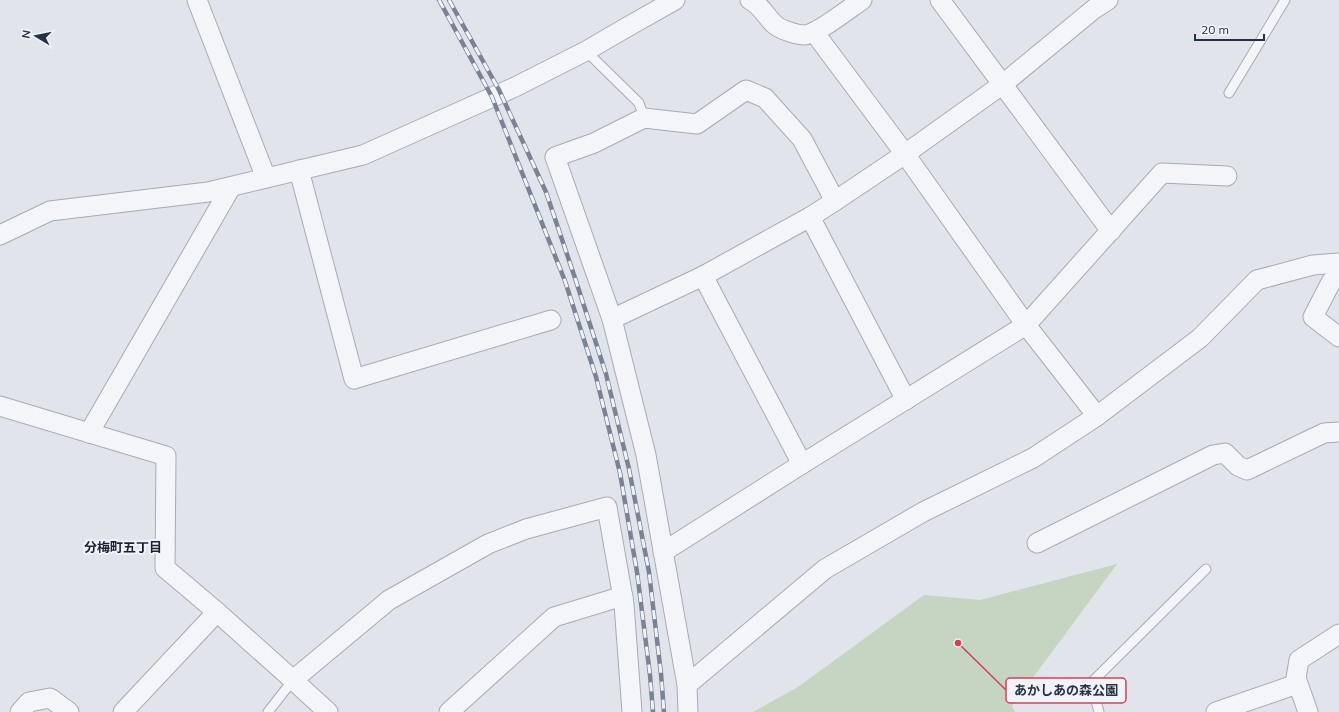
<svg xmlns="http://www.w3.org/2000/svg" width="1339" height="712" font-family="Mulish,'Noto Sans JP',sans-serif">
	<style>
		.park { fill: #c6d5c1 }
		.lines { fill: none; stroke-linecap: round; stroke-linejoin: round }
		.service-casing { stroke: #a6abb5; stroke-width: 11 }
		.minor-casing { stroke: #a6abb5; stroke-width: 21 }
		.service { stroke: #f4f5f8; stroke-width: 9 }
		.minor { stroke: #f4f5f8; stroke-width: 19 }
		.rail-casing { stroke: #798395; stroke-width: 4.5 }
		.rail { stroke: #f0f3f7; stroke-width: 3; stroke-dasharray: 9; stroke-linecap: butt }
		.labels { text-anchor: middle; stroke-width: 4; stroke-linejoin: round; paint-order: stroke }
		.neighbourhood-label { font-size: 13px; font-weight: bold; fill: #1a2234; stroke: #f0f3f7 }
		.leader { fill: none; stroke: #d63f54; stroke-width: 1.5 }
		.callout-dot { fill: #d63f54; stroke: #f0f3f7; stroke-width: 1.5 }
		.callout { fill: #f0f3f7; stroke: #d63f54; stroke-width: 1.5 }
		.callout-label { font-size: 13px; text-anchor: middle; font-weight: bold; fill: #283143 }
	</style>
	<rect width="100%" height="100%" fill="#e1e4ea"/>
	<polygon class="park" points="1117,564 1012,706 1015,712 753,712 798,687 924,595 980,600"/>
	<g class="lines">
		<defs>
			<g id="service">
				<polyline points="586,51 639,103 644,118"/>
				<polyline points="1229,93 1285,0"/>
				<polyline points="268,712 293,680"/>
				<polyline points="1099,712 1091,683 1206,569"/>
			</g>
			<g id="minor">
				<polyline points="197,0 266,178"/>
				<path d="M750 0C763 6 767 20 778 27 785 31 797 35 805 35 817 34 850 8 862 0"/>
				<polyline points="940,0 1111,231"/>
				<polyline points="814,32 905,154 1026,325 1097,416"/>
				<polyline points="299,170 354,379 551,320"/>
				<polyline points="810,217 906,400"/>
				<polyline points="0,235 50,211 208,192 363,155 515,87 586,51 629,26 675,0"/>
				<polyline points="1339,275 1331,282 1313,317 1339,337"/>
				<polyline points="703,276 802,464"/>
				<polyline points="612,319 703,276 810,217 835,201 905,154 1003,84 1094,9 1108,0"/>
				<polyline points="0,406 166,456 165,568 217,612"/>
				<polyline points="89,433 231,187"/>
				<polyline points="1037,543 1213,455 1225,453 1238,466 1247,470 1324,433 1339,432"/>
				<polyline points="663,552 802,464 1026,325 1162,173 1227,176"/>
				<polyline points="687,685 825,569 923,512 1033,458 1097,416 1200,338 1257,280 1313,265 1339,263"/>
				<polyline points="20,712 29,702 50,698 69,712"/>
				<polyline points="123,712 217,612 293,680"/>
				<polyline points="328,712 293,680 389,600 488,544 526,529 607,507 624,604 632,712"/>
				<polyline points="449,712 554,617 623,596"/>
				<polyline points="688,712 687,685 646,455 612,319 555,157 594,143 644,118 697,124 746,90 765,98 802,139 835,201"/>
				<polyline points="1216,712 1297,684"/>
				<polyline points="1308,712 1296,678 1299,660 1339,634"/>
			</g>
		</defs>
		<use href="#service" class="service-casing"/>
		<use href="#minor" class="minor-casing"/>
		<use href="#service" class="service"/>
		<use href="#minor" class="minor"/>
		<defs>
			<g id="rail">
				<polyline points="439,0 492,97 565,281 596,377 620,473 637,572 650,675 653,712"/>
				<polyline points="449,0 499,90 546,192 576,281 606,374 629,469 649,572 661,674 664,712"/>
			</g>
		</defs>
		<use href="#rail" class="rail-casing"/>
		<use href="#rail" class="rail"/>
	</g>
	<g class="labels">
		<g class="neighbourhood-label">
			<text x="123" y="552">分梅町五丁目</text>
		</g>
	</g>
	<path class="leader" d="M958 643L1006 690"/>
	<circle class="callout-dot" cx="958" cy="643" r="4"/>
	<rect class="callout" x="1006" y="678" width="120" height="25" rx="4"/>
	<g class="callout-label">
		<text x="1066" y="695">あかしあの森公園</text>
	</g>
	<g transform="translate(36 36) rotate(280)" stroke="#f0f3f7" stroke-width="3" paint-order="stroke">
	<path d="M0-3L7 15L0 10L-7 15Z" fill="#283143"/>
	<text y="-6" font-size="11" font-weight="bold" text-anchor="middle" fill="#283143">N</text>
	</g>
	<path d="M1195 34v6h69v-6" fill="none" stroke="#283143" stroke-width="2"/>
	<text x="1201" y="34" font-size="12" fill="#283143" stroke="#f0f3f7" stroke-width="3" paint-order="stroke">20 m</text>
</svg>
